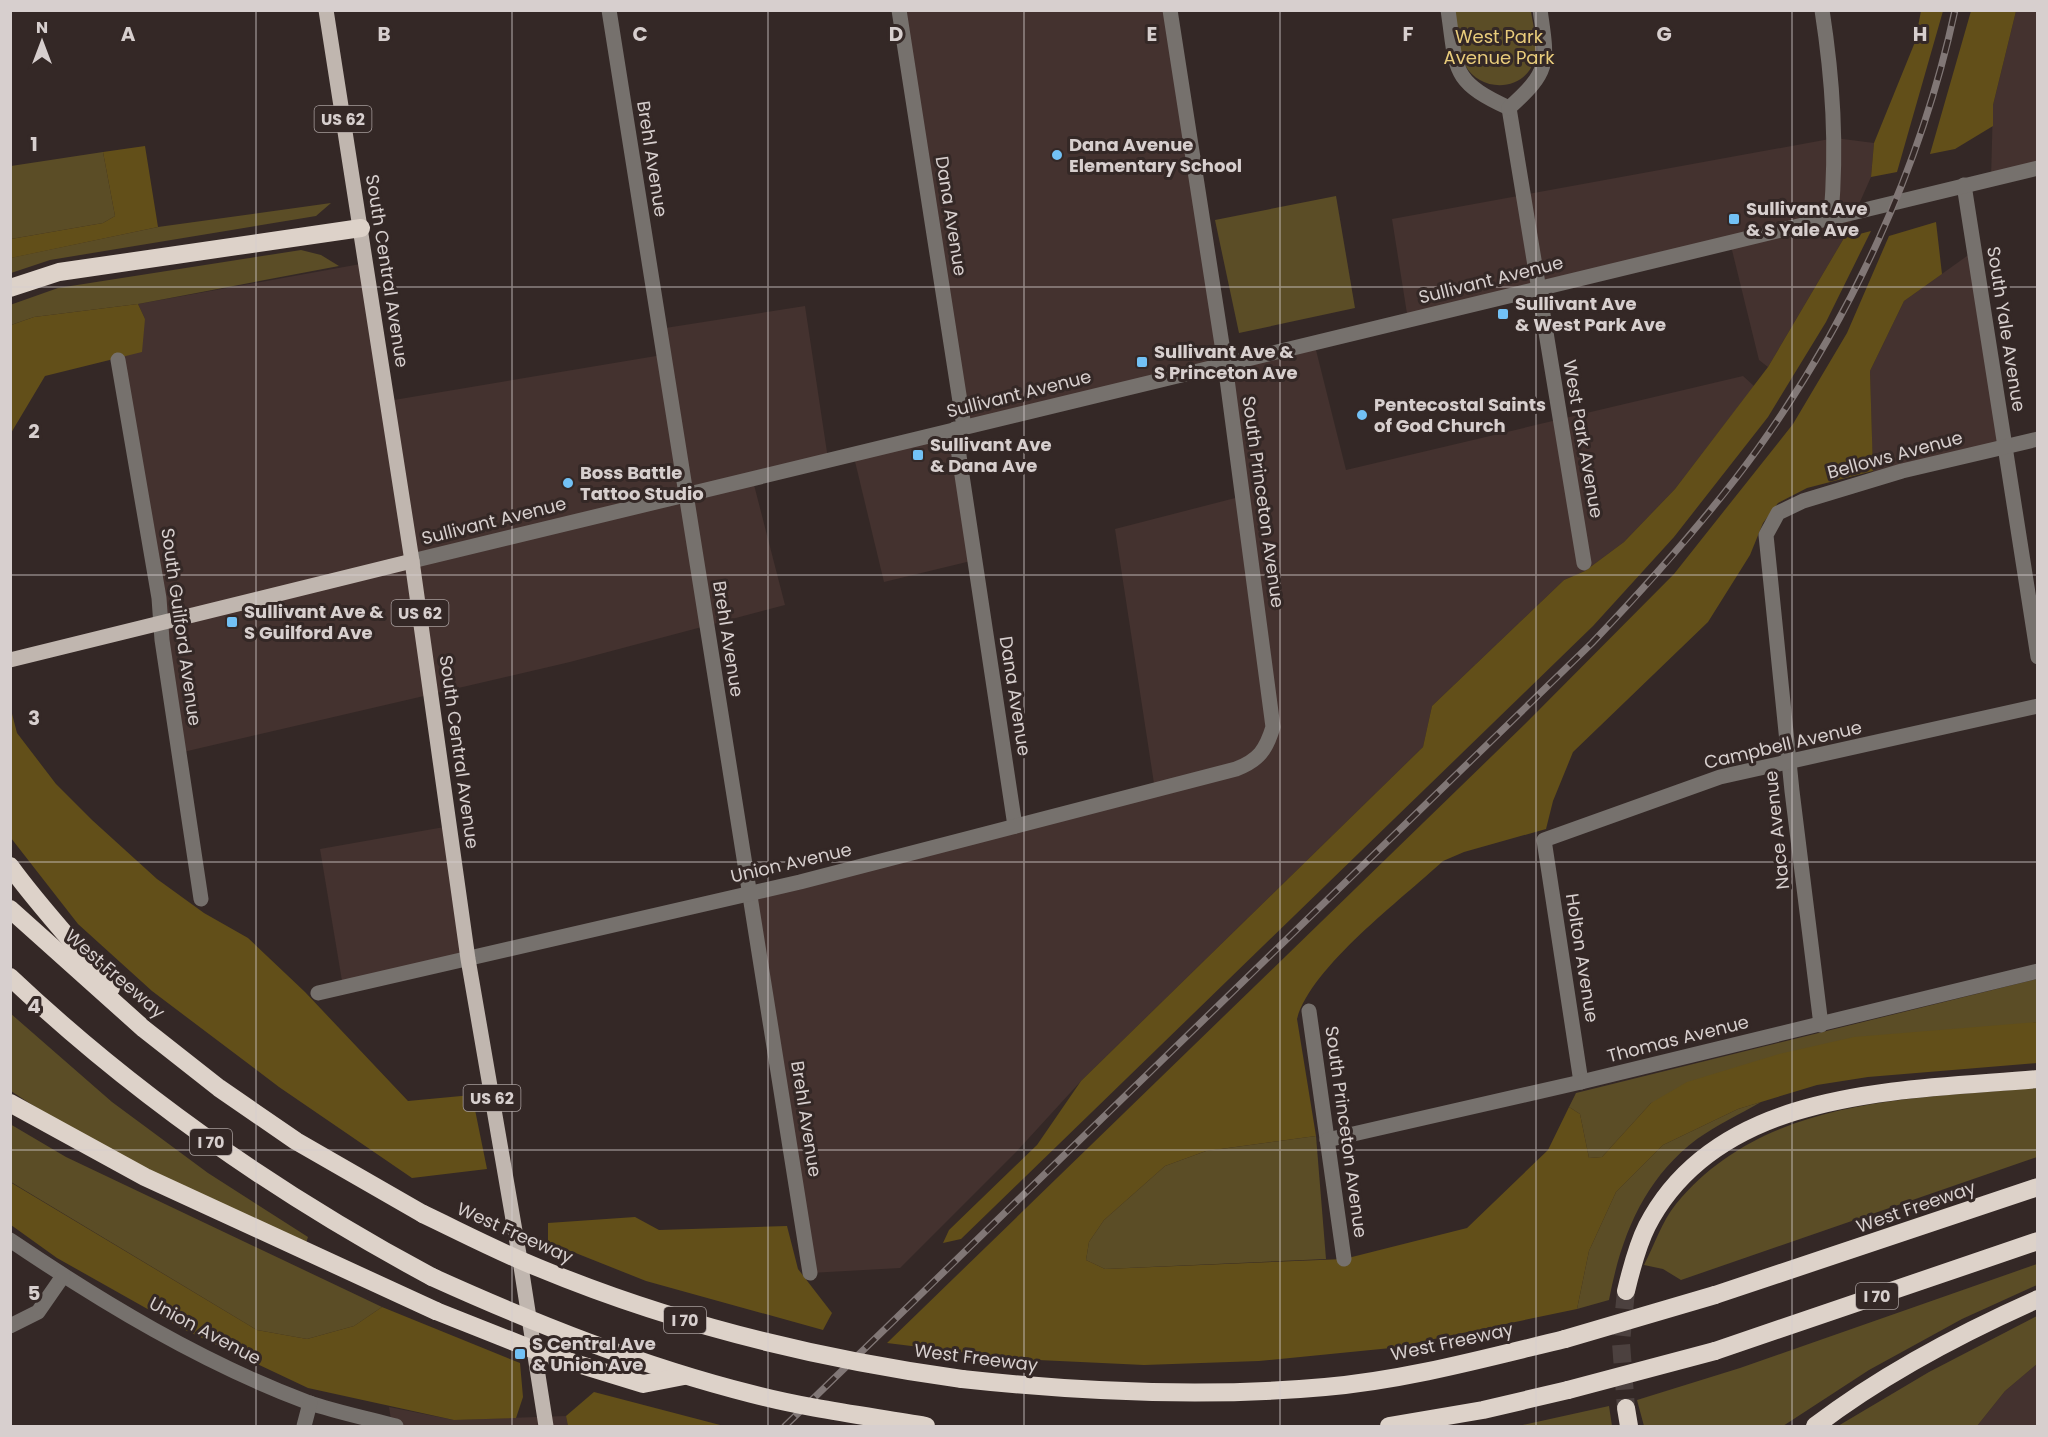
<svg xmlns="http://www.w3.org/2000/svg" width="2048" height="1437" font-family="Poppins,sans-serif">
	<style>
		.built { fill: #44322f }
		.green { fill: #5b4d26 }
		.forest { fill: #624f19 }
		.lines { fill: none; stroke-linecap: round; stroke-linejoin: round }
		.highway-tunnel { stroke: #4c413f; stroke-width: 18; stroke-dasharray: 18 9; stroke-linecap: butt }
		.minor { stroke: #76716d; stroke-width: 15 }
		.major { stroke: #c0b6af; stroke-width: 15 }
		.highway { stroke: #ddd2c9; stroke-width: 18 }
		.rail-casing { stroke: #817776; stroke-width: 7 }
		.rail { stroke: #342826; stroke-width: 4.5; stroke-dasharray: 14; stroke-linecap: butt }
		.highway-bridge { stroke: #ddd2c9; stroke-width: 18 }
		.grid { fill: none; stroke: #d7cfce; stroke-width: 1.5; stroke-opacity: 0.55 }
		.poi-dot { fill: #72c1f5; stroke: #342826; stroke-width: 2 }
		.labels { text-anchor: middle; stroke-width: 6; stroke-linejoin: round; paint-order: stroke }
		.shield { fill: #342826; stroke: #a69d9c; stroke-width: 1.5 }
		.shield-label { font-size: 16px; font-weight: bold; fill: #d7cfce }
		.park-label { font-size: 18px; fill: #e9cc7b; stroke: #342826 }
		.poi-label { font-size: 18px; font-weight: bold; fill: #d7cfce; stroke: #342826; text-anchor: start }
		.street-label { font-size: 18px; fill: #d7cfce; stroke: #342826 }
		.grid-label { font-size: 20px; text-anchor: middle; font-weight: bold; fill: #d7cfce; stroke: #342826; stroke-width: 6; stroke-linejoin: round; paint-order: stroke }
	</style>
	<rect width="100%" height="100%" fill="#342826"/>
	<g class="built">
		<polygon points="899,11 1170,11 1225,363 1314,342 1346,470 1743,376 1754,386 1675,489 1624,542 1585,571 1564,580 1432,706 1423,747 1081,1081 1017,1151 900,1268 810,1273 751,892 1155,790 1115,529 1243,496 1225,364 964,427"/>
		<polygon points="2016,11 2037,11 2037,168 1991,179 1993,105"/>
		<polygon points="1835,138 1874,143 1871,177 1844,238 1768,367 1759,360 1730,242 1408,320 1392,219"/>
		<polygon points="1974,251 2005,447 1873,480 1870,371 1904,301"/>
		<polygon points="366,263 388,401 662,355 659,329 805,306 828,459 752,477 785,605 570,662 179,753 118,360 145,319 138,304"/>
		<polygon points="955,429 975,560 884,582 853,453"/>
		<polygon points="450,826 468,959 343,987 320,849"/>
		<polygon points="2037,1364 2037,1426 1977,1426 2005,1391"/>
		<polygon points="389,1407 454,1420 566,1416 568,1426 392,1426"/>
	</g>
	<g class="green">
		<path d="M1455 11H1531C1533 26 1539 45 1534 61 1524 92 1480 93 1465 65 1457 50 1457 27 1455 11Z"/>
		<polygon points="103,152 115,216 103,223 11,239 11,166"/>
		<polygon points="1336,196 1355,308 1239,333 1215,220"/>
		<polygon points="331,203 316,216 50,260 11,273 10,258 158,227"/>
		<polygon points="301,250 321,255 339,266 138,304 34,317 11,325 10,305 58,288"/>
		<polygon points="2037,979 2037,1022 1651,1103 1602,1157 1589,1158 1580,1114 1569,1107 1576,1093"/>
		<path d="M10 1013 112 1102 208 1173 308 1237 306 1243C206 1197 102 1153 11 1091Z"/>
		<path d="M2037 1088V1157L1681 1280 1663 1269 1644 1265C1654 1246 1662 1221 1676 1204 1764 1097 1910 1099 2037 1088Z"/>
		<path d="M1761 1102C1740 1114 1717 1125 1697 1139 1644 1179 1621 1236 1609 1300L1577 1309 1589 1251 1616 1192 1663 1145 1738 1109Z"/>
		<polygon points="10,1124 66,1157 382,1307 354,1326 307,1339 257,1330 11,1182"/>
		<polygon points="1316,1136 1326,1259 1105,1269 1086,1260 1089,1242 1104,1220 1165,1166 1206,1151"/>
		<polygon points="2037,1264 2037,1285 1962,1319 1869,1370 1783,1426 1644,1426 1637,1400 1740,1368"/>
		<polygon points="2037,1316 2037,1364 2005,1391 1977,1426 1838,1426 1929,1372"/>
		<polygon points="1609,1406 1612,1426 1518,1426"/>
	</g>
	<g class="forest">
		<polygon points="1921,11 1943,11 1897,172 1871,177 1874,143 1915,42"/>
		<polygon points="1971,11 2016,11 1993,105 1993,126 1955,149 1930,154"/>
		<polygon points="145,146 158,227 11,258 11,239 103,223 115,216 103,152"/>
		<path d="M1936 222 1942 274 1904 301 1870 371 1873 471 1807 488 1778 503 1763 523 1750 555 1708 622 1573 752 1553 801 1546 829 1464 852 1443 861C1401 900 1311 967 1297 1019L1316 1136 1206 1151 1165 1166 1104 1220 1089 1242 1086 1260 1105 1269 1344 1259 1467 1228 1548 1150 1569 1107 1580 1114 1589 1158 1602 1157 1651 1103 1687 1082 1779 1054 1854 1037 2037 1022V1063L1868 1077 1817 1085 1738 1109 1663 1145 1616 1192 1589 1251 1577 1309 1391 1348 1259 1361 1144 1365 1017 1359 887 1343 1526 723 1674 574 1793 424 1847 333 1889 236Z"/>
		<polygon points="1871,231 1826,322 1768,417 1674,537 1593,626 961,1239 943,1243 949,1230 1037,1145 1081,1081 1423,747 1432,706 1564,580 1585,571 1624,542 1675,489 1768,367 1844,238"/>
		<polygon points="138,304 145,319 142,352 45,376 11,433 11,325 34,317"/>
		<polygon points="11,710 17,733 56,784 92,820 157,879 204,913 248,938 305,992 408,1101 472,1095 487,1169 412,1178 279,1087 152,991 78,924 11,838"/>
		<polygon points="10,1182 257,1330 307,1339 354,1326 382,1307 520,1363 523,1397 516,1418 454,1420 308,1388 183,1329 57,1258 11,1225"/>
		<polygon points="635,1217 659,1230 787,1226 798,1269 832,1313 823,1330 646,1281 548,1242 548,1223"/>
		<polygon points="594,1392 724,1426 568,1426 566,1416"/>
	</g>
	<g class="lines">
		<polyline class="highway-tunnel" points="1626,1291 1621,1343 1626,1408"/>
		<g class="minor">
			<polyline points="609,10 810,1273"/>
			<polyline points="899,10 964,427"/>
			<path d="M1448 10C1457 70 1450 81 1509 108"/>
			<path d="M1822 10C1833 81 1837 145 1831 217"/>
			<polyline points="1509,108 1584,563"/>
			<path d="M1509 108C1550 71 1548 64 1540 10"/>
			<polyline points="1964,185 2038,657"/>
			<polyline points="118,360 159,598 162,640 201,899"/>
			<polyline points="955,429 1015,826"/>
			<polyline points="412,561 2038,168"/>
			<path d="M318 993 800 882 1236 769C1259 760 1266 750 1273 727L1225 364 1170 10"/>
			<polyline points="1309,1011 1344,1259"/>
			<polyline points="1821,1025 1792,791 1766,535 1778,513 1803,501 1902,471 2038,439"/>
			<polyline points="1581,1082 1544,840 1720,777 2038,706"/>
			<polyline points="1327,1140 1581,1082 2038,971"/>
			<path d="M10 1240C103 1303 203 1363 307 1402 336 1412 366 1418 396 1426"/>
			<polyline points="10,1326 38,1312 63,1276"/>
			<polyline points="304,1426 310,1403"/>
		</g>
		<g class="major">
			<polyline points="326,10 412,561 468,959 519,1254 546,1426"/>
			<polyline points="10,660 412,561"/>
		</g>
		<g class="highway">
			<polyline points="10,288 59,272 361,228"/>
			<path d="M10 866C41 909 78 947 111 988"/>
			<polyline points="10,909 144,1029 219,1088 296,1141 423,1214"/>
			<path d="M10 977C137 1097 279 1195 432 1277"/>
			<polyline points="10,1103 145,1177 436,1311"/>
			<path d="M1626 1291C1631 1270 1637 1246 1647 1226 1719 1087 1903 1091 2038 1079"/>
			<polyline points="1715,1295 2038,1187"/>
			<polyline points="1715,1351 2038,1241"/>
			<path d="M962 1379C1082 1392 1204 1398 1325 1387 1406 1380 1486 1358 1565 1339"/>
			<polyline points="1626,1408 1629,1426"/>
			<polyline points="1389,1426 1483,1410 1568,1390"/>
			<path d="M1815 1426C1883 1374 1959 1334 2038 1299"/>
		</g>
		<defs>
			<path id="rail" d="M785 1426 1592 643C1650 582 1707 519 1757 450 1850 320 1921 168 1955 10"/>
		</defs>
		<use href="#rail" class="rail-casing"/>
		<use href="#rail" class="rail"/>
		<g class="highway-bridge">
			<path d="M423 1214C461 1232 499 1252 539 1268 674 1324 817 1359 962 1379"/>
			<path d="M432 1277C536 1324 641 1366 752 1394 809 1409 868 1416 926 1426"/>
			<polyline points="436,1311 542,1353 643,1384 684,1376"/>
			<polyline points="1565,1339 1715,1295"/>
			<polyline points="1568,1390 1715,1351"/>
		</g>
	</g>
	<path class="grid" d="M256 10V1426M512 10V1426M768 10V1426M1024 10V1426M1280 10V1426M1536 10V1426M1792 10V1426M10 287H2038M10 575H2038M10 862H2038M10 1150H2038"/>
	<g class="poi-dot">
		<circle cx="1057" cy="155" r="6"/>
		<rect x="1728" y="213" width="12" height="12" rx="3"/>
		<rect x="1497" y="308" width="12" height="12" rx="3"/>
		<rect x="1136" y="356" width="12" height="12" rx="3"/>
		<circle cx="1362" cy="415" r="6"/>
		<rect x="912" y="449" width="12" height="12" rx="3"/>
		<circle cx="568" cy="483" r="6"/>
		<rect x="226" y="616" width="12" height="12" rx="3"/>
		<rect x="514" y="1348" width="12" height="12" rx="3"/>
	</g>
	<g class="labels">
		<g class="shield">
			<rect x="314.5" y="106" width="57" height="26" rx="4.5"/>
			<rect x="391.5" y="600" width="57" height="26" rx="4.5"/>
			<rect x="463.5" y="1085" width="57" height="26" rx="4.5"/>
			<rect x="190" y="1129" width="42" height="26" rx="4.5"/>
			<rect x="1856" y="1283" width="42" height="26" rx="4.5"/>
			<rect x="664" y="1307" width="42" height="26" rx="4.5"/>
		</g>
		<g class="shield-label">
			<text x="343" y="125">US 62</text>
			<text x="420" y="619">US 62</text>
			<text x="492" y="1104">US 62</text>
			<text x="211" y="1148">I 70</text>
			<text x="1877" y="1302">I 70</text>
			<text x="685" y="1326">I 70</text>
		</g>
		<g class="park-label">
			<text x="1499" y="43">West Park<tspan x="1499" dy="21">Avenue Park</tspan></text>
		</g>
		<g class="poi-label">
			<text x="1069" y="151">Dana Avenue<tspan x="1069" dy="21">Elementary School</tspan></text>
			<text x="1746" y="215">Sullivant Ave<tspan x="1746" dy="21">&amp; S Yale Ave</tspan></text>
			<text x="1515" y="310">Sullivant Ave<tspan x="1515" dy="21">&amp; West Park Ave</tspan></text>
			<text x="1154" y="358">Sullivant Ave &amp;<tspan x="1154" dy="21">S Princeton Ave</tspan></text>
			<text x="1374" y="411">Pentecostal Saints<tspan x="1374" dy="21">of God Church</tspan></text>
			<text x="930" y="451">Sullivant Ave<tspan x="930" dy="21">&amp; Dana Ave</tspan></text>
			<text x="580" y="479">Boss Battle<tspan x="580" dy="21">Tattoo Studio</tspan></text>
			<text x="244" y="618">Sullivant Ave &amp;<tspan x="244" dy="21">S Guilford Ave</tspan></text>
			<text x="532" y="1350">S Central Ave<tspan x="532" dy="21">&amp; Union Ave</tspan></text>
		</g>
		<g class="street-label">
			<text transform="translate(652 159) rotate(81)" y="6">Brehl Avenue</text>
			<text transform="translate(951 216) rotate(81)" y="6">Dana Avenue</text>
			<text transform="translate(387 271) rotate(81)" y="6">South Central Avenue</text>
			<text transform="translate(1491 280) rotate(-14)" y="6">Sullivant Avenue</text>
			<text transform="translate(2006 329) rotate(81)" y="6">South Yale Avenue</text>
			<text transform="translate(1019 394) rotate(-14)" y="6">Sullivant Avenue</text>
			<text transform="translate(1583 439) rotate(80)" y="6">West Park Avenue</text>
			<text transform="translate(1895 455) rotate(-15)" y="6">Bellows Avenue</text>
			<text transform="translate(1263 502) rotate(82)" y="6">South Princeton Avenue</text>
			<text transform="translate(494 521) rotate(-14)" y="6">Sullivant Avenue</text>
			<text transform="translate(181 627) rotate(82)" y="6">South Guilford Avenue</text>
			<text transform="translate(728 639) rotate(81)" y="6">Brehl Avenue</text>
			<text transform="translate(1015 696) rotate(81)" y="6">Dana Avenue</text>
			<text transform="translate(1783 745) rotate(-13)" y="6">Campbell Avenue</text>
			<text transform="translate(459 752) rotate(82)" y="6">South Central Avenue</text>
			<text transform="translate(1777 830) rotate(-96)" y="6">Nace Avenue</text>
			<text transform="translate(791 863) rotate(-13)" y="6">Union Avenue</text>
			<text transform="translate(1582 958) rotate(81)" y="6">Holton Avenue</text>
			<text transform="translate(115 974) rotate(41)" y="6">West Freeway</text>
			<text transform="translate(1678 1039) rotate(-14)" y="6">Thomas Avenue</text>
			<text transform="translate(806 1119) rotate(81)" y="6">Brehl Avenue</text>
			<text transform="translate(1346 1132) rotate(82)" y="6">South Princeton Avenue</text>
			<text transform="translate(1916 1207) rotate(-19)" y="6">West Freeway</text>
			<text transform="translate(515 1233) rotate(24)" y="6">West Freeway</text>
			<text transform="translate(205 1331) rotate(28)" y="6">Union Avenue</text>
			<text transform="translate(1452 1342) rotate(-12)" y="6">West Freeway</text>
			<text transform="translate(976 1358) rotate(7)" y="6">West Freeway</text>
		</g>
	</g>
	<g class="grid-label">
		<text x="128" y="41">A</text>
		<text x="384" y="41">B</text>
		<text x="640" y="41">C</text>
		<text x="896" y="41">D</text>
		<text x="1152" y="41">E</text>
		<text x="1408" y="41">F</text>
		<text x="1664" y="41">G</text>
		<text x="1920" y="41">H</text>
		<text x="34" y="151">1</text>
		<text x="34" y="438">2</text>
		<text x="34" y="725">3</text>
		<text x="34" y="1013">4</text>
		<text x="34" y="1300">5</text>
	</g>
	<rect width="2048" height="1437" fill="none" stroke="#d7cfce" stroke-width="24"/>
	<g transform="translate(42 42)" stroke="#342826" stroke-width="4.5" paint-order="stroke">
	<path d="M0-4.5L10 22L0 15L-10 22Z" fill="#d7cfce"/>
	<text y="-9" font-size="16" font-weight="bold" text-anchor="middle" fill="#d7cfce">N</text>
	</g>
</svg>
